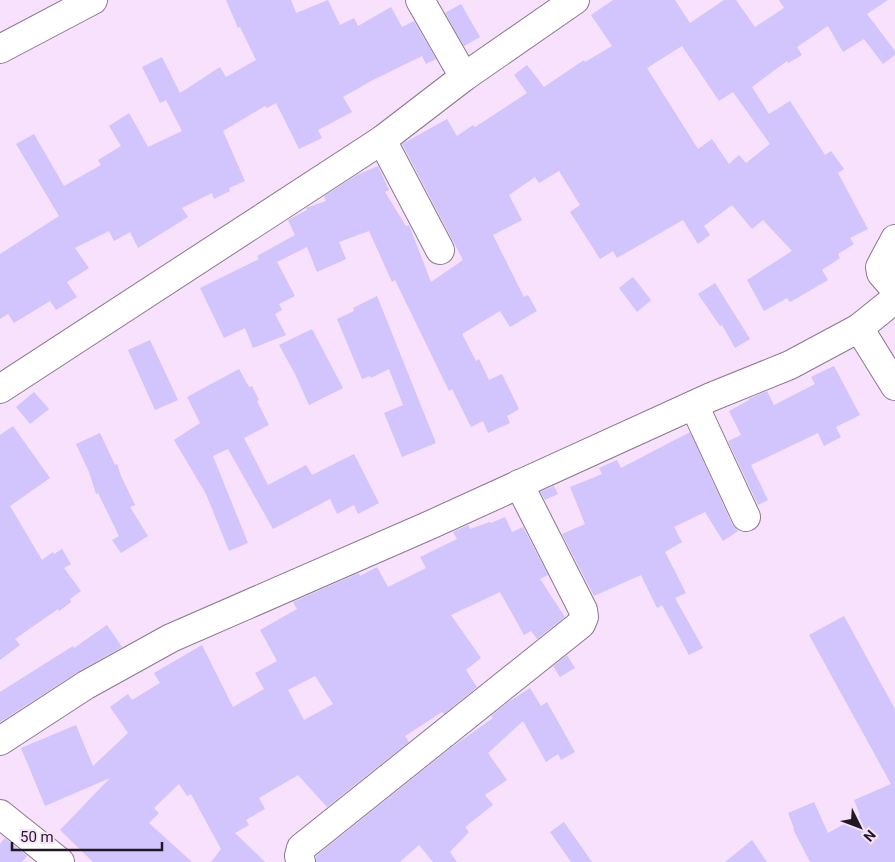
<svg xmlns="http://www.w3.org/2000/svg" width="895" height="862" font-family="Roboto,sans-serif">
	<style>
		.building { fill: #d2c4fc; fill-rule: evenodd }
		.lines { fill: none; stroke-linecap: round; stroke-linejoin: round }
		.minor-casing { stroke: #8c7790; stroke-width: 30 }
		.minor { stroke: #fff; stroke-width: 28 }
	</style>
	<rect width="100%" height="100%" fill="#f8e1fc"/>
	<g class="building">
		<polygon points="226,0 291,0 296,13 328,0 340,25 354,18 358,26 391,7 402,27 414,21 436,59 426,64 422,56 371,81 343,97 352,112 318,130 322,138 299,149 276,103 267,108 265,106 223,131 245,181 229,188 230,191 214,199 212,193 182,208 188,217 138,248 130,232 114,241 109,231 75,248 89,268 67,282 77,297 56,310 50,301 14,323 8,314 0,319 0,254 59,216 16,144 34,134 64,186 101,165 98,160 121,146 109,126 129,113 148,147 182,131 166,100 160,103 142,67 162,57 180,93 220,67 226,77 256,60 240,27 238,28"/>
		<path d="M613 0H675L690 23 724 0H736L755 27 784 8 779 0H888L867 14 895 51V55L883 64 864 39 843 52 828 26 797 47 802 55 788 63 787 61 752 87 769 114 790 101 825 155 831 151 844 169 838 173 868 229 850 238 854 244 838 254 840 258 822 270 828 280 790 302 787 298 764 311 747 280 792 251 763 220 752 229 732 205 704 226 710 235 698 244 683 220 617 258 613 251 600 259 570 212 580 205 559 171 539 183 535 177 509 195 522 220 493 235 524 297 528 295 537 311 510 327 500 311 462 334 476 361 479 359 489 380 502 374 519 409 507 416 510 423 488 433 483 421 471 427 452 389 449 391 395 280 392 282 369 231 339 242 346 259 317 272 307 247 277 262 295 296 279 304 282 310 275 314 286 335 253 348 245 328 224 338 200 288 259 259 257 256 295 235 288 220 307 210 306 208 326 201 324 196 357 175 378 166 389 190 385 192 406 226 409 225 431 282 463 260 402 144 447 119 457 136 473 125 475 127 489 118 527 93 514 75 527 65 544 87 584 60 585 62 612 46 591 15ZM682 46 719 101 733 92 770 144 746 163 739 155 729 164 712 139 698 149 647 68Z"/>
		<polygon points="461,4 480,37 464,46 445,13"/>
		<polygon points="633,277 651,300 637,312 619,288"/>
		<polygon points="715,283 750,339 735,348 722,325 720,326 698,294"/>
		<polygon points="377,296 436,443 402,457 384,413 403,405 389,369 371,378 370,376 362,379 337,319 354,311 353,308"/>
		<polygon points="312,329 343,388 309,405 295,374 279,345"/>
		<polygon points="150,340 178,400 155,410 128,350"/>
		<polygon points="834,366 860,415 836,427 841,437 824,446 818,433 751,465 768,500 758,505 728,441 741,435 729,411 749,400 749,399 767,391 774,405 815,384 811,377"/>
		<polygon points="239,369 249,387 252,386 259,400 257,401 269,425 244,438 268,485 306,465 312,475 354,454 379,503 358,514 354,505 337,514 330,499 273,529 228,449 213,456 248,543 229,551 206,494 174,440 200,423 187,397"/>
		<polygon points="34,392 49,409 30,424 16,407"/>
		<polygon points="13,426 50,478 10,506 42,560 53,552 54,554 62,549 71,564 64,568 81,591 70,599 71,602 59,611 58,609 15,639 20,645 0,660 0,435"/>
		<polygon points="690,432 732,524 738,531 723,541 705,512 674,527 682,542 665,552 686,593 675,598 703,648 689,655 662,605 657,608 641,575 594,596 562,534 585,524 570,487 602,474 599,468 617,460 621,468"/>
		<polygon points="100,433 115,465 117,464 121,476 135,505 130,507 148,536 121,553 112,540 119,536 98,493 96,494 89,472 76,444"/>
		<polygon points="554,486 558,494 545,500 540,492"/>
		<path d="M505 517 512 532 523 527 548 575 540 579 565 617 537 639 531 631 524 635 500 592 451 615 481 658 466 670 477 687 444 714 442 712 405 736 409 742 327 807 298 775 259 798 265 809 246 820 249 825 235 833 265 862H211L221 849 191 794 187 796 179 784 154 808 159 813 149 823 192 862H93L60 830 110 778 45 806 21 748 76 725 93 766 128 733 110 707 128 694 132 700 160 683 154 673 202 645 233 707 264 689 255 673 277 661 260 630 297 609 293 602 359 573 360 576 377 567 388 587 426 568 420 557 457 539 453 532 468 525 470 529 490 522 491 523ZM315 676 333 704 304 720 288 690Z"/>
		<polygon points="844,616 895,709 895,862 810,862 793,829 794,828 788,813 814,802 828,833 860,815 854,800 891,784 809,635"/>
		<polygon points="107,625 122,647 78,672 0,722 0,692 73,646 74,648"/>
		<polygon points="567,655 575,668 560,677 553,666"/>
		<polygon points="530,688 541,706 547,702 575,752 561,760 558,754 546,762 523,721 488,753 507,780 485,795 493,805 465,827 469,832 450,852 457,862 433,862 419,845 400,862 316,862 316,856 452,747 493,718 491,716 507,703"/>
		<polygon points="564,822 592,862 571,862 550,832"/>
		<polygon points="5,838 27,856 22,862 0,862 0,844"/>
		<polygon points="752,840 767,862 725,862"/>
	</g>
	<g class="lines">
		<defs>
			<g id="minor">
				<polyline points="420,0 464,77"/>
				<polyline points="0,49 93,0"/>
				<polyline points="382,140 440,250"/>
				<polyline points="895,239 880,267 881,273 895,289"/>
				<polyline points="859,328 895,386"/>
				<polyline points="0,389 382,140 464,77 575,0"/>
				<polyline points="694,405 746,517"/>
				<polyline points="0,741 86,685 171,638 430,525 711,397 790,365 859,328 895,299"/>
				<polyline points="0,814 60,862"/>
				<polyline points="301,862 299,856 301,848 581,624 584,617 583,610 519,484"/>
			</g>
		</defs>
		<use href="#minor" class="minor-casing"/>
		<use href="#minor" class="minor"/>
	</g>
	<g transform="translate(860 827) rotate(132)" stroke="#f8e1fc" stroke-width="4" paint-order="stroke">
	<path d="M0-4L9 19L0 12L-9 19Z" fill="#211922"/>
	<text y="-8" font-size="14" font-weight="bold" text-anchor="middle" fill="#211922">N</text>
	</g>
	<path d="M12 842v8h150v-8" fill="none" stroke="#211922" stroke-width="2.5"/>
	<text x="20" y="842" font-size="15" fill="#211922" stroke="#f8e1fc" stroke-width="4" paint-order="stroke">50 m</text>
</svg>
